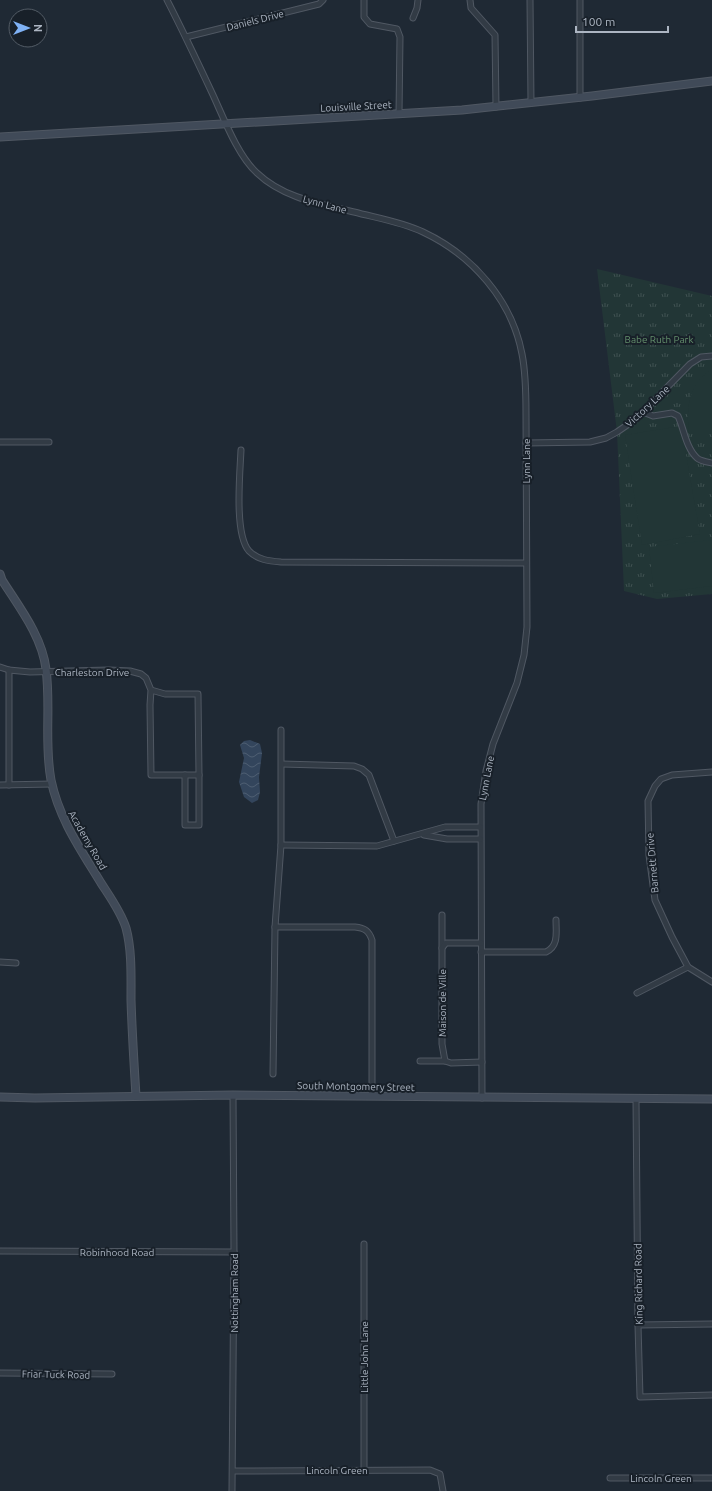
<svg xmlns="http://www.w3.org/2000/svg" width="712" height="1491" font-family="Ubuntu,sans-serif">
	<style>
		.grass { fill: url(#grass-tufts) }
		.pitch { fill: #223636 }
		.water { fill: url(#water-waves) }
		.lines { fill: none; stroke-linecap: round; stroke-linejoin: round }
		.street-casing { stroke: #505863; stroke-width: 7 }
		.secondary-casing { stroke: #505863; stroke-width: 9 }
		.street { stroke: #323b45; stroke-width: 5 }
		.secondary { stroke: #404a58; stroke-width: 7 }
		.labels { text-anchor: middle; stroke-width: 4; stroke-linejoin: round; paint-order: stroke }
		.street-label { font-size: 10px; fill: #acb5c2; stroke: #182029 }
		.park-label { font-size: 10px; fill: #65916d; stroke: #182029 }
	</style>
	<defs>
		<pattern id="grass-tufts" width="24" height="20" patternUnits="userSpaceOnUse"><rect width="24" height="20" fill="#223636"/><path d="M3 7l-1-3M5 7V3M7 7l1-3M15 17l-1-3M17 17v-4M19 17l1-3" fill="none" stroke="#3f5151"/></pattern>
		<pattern id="water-waves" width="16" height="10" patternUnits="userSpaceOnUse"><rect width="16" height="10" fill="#33455c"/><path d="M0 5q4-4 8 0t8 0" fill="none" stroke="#4e5e72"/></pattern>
	</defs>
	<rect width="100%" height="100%" fill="#1f2934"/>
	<polygon class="grass" points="597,269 712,296 712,594 657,599 624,591 617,432"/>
	<g class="pitch">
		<path d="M712 369V434H689C687 415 687 394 700 379 703 375 708 372 712 369Z"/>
		<polygon points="681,426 700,534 642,545 625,435"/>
		<polygon points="712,540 712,586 654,593 649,547"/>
	</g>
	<polygon class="water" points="250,740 260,744 262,753 259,777 260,792 258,800 252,803 244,797 239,782 244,758 240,745 244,741"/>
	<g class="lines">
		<defs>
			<g id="street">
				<path d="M167 0C183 31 198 63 213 95 224 119 238 156 257 173 283 198 321 204 354 212 377 218 402 222 423 232 472 255 512 300 522 354 526 374 526 394 526 414L527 627 524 655 517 683 493 744 486 771 481 804 482 1098"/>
				<polyline points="364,0 364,17 370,24 397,29 400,37 399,114"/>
				<polyline points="470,0 471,8 495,35 496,107"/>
				<polyline points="530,0 531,103"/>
				<polyline points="580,0 580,98"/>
				<polyline points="413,18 417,8 418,0"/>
				<polyline points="186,37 319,4 323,0"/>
				<path d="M643 412 653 416 672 413 678 416C684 429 686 448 697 458 700 461 707 462 712 463"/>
				<polyline points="0,442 49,442"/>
				<polyline points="526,443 590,442 606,438 617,432 636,419 690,364 701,357 712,356"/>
				<path d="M241 450C240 473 234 534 249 551 258 560 269 561 281 562L526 563"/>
				<polyline points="0,667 9,670 30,672 109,670 130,671 141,674 146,678 151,690 150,705 151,775 199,775 198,694 165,694 151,690"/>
				<polyline points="9,670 9,785"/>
				<polyline points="282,764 354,766 362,769 369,775 394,841"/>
				<polyline points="712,772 672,775 661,779 655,786 648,801 649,855 655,900 672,937 688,967 712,982"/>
				<polyline points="185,775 185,825 199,825 199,775"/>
				<polyline points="0,785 52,784"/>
				<polyline points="424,835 447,839 480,839"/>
				<polyline points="281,845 377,846 445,827 480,827"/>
				<polyline points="442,915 442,948"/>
				<path d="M275 927H355C365 928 369 931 372 940V1096"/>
				<polyline points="481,943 446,943 442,948 442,1044 445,1061 451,1063 482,1062"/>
				<path d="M481 952H546C559 946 556 932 556 920"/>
				<polyline points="0,962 16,963"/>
				<polyline points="637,993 688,967"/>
				<polyline points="420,1061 445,1061"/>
				<polyline points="273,1074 275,927 281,845 281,730"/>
				<polyline points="636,1099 638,1325 640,1397 712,1395"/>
				<polyline points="364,1244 364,1470"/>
				<polyline points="0,1251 234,1252"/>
				<polyline points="638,1325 712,1324"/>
				<polyline points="0,1373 112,1374"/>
				<polyline points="234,1471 430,1470 440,1474 443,1491"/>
				<polyline points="610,1478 712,1478"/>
				<polyline points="232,1491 234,1252 233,1095"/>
			</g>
			<g id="secondary">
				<polyline points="0,137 462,110 592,96 712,81"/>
				<path d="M0 574 2 580C19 607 42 636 46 669 51 706 44 743 51 780 59 819 81 850 101 883 110 897 121 912 126 928 132 950 131 976 131 1000 132 1032 134 1064 136 1096"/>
				<polyline points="0,1097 35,1098 233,1095 712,1099"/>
			</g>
		</defs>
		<use href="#street" class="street-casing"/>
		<use href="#secondary" class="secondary-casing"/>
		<use href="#street" class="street"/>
		<use href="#secondary" class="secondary"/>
	</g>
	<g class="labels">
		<g class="street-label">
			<text transform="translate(255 20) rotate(-14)" y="4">Daniels Drive</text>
			<text transform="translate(356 106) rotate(-3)" y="4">Louisville Street</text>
			<text transform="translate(325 204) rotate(15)" y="4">Lynn Lane</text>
			<text transform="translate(647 406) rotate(-43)" y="4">Victory Lane</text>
			<text transform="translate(526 461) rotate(-90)" y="4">Lynn Lane</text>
			<text x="92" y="676">Charleston Drive</text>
			<text transform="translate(486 778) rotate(-79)" y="4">Lynn Lane</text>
			<text transform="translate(88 840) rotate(60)" y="4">Academy Road</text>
			<text transform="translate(652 863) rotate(-95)" y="4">Barnett Drive</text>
			<text transform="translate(442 1003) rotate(-90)" y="4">Maison de Ville</text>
			<text transform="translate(356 1086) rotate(1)" y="4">South Montgomery Street</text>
			<text x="117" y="1256">Robinhood Road</text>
			<text transform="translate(638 1284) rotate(-91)" y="4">King Richard Road</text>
			<text transform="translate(234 1293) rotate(-90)" y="4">Nottingham Road</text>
			<text transform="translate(364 1357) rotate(-90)" y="4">Little John Lane</text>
			<text transform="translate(56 1374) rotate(1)" y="4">Friar Tuck Road</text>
			<text x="337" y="1474">Lincoln Green</text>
			<text x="661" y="1482">Lincoln Green</text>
		</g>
		<g class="park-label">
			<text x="659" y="343">Babe Ruth Park</text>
		</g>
	</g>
	<g transform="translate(28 28) rotate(90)"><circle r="19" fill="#182029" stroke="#535c66"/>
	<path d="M0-3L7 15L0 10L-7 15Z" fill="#7fb1f4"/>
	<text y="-6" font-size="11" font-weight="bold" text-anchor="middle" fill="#acb5c2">N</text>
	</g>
	<path d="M576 26v6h92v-6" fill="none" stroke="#acb5c2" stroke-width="2"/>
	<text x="582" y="26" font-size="12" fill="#acb5c2" stroke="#182029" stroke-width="3" paint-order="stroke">100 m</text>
</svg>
